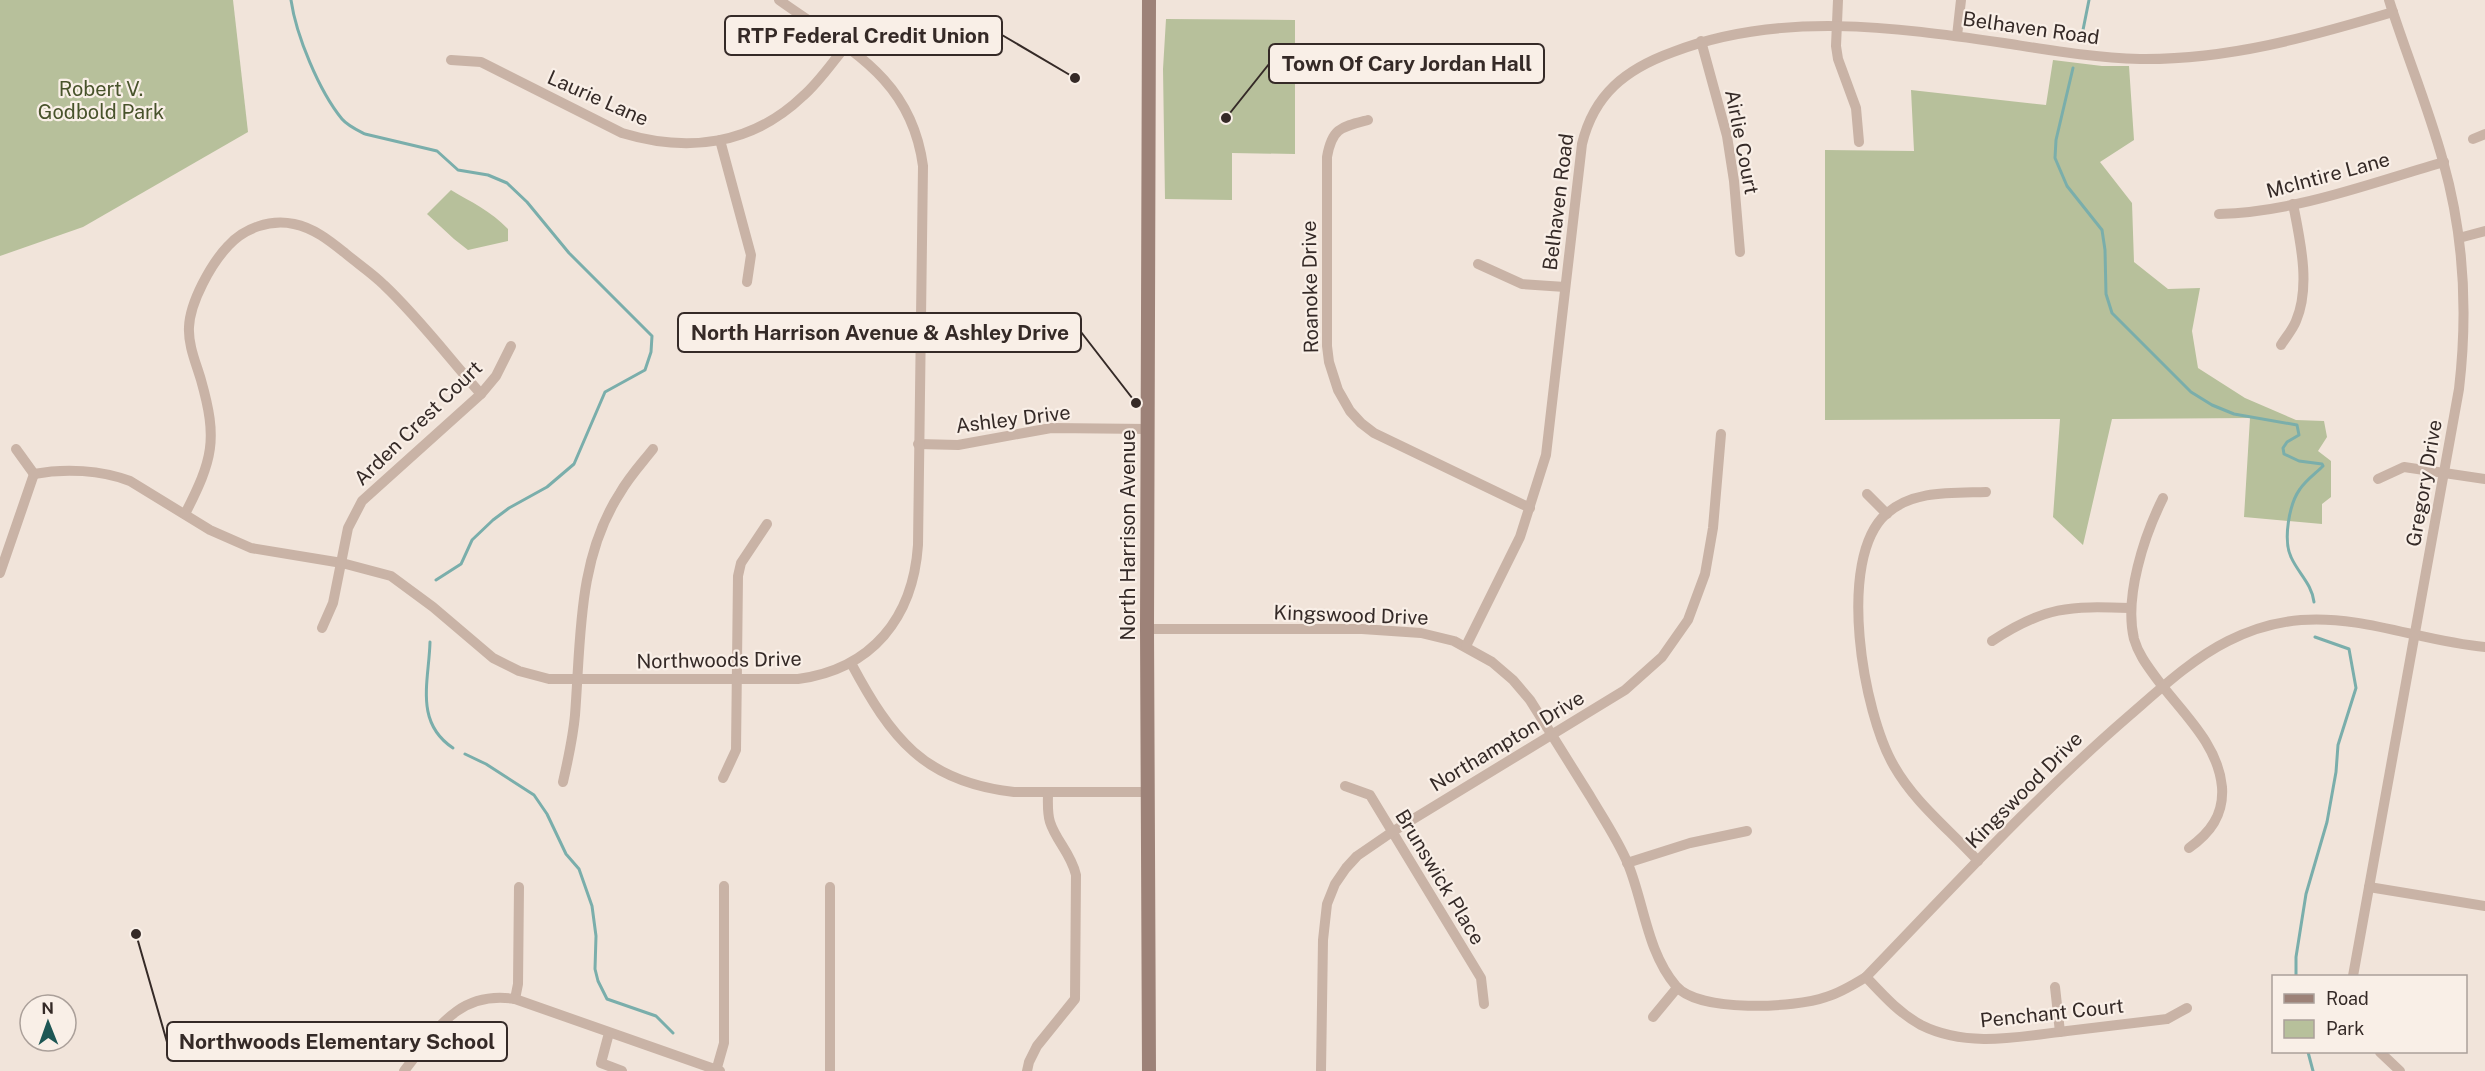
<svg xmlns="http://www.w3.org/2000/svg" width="2485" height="1071" font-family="'Public Sans',sans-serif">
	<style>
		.green { fill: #b7c09b }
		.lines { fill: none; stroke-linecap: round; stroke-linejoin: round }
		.stream { stroke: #7aaeab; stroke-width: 3 }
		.street { stroke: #c9b3a6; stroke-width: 10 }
		.secondary { stroke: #9d8278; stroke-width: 14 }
		.labels { text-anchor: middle; stroke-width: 4.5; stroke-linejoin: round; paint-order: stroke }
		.street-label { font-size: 20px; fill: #352a27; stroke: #f9efe7 }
		.park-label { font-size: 20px; fill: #48532b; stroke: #f9efe7 }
		.leader { fill: none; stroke: #352a27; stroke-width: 2 }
		.callout-dot { fill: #352a27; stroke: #f9efe7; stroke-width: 2 }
		.callout { fill: #f9efe7; stroke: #352a27; stroke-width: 2 }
		.callout-label { font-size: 21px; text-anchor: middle; font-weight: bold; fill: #352a27 }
	</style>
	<rect width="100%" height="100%" fill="#f1e4da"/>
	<g class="green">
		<polygon points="0,0 233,0 248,132 83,227 0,256"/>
		<polygon points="1166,19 1295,20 1295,154 1232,153 1232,200 1165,199 1163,69"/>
		<polygon points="2053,60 2102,66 2129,66 2134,140 2100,162 2132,203 2134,262 2168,289 2200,288 2192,331 2198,368 2245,398 2296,420 2324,421 2327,437 2318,451 2331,461 2331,497 2322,504 2322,524 2244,517 2250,418 2112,419 2083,545 2053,517 2060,419 1825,420 1825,150 1914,151 1911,90 2046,105"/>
		<path d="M451 190C471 202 491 211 508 229V241L468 250 454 239 427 214Z"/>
	</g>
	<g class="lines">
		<g class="stream">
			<path d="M291 0C296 35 319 91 342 119 348 126 357 130 365 134L437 151 458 170 488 175 507 183 527 202 569 253 652 336 651 352 645 370 605 392 574 464 547 487 509 508 493 520 472 540 461 564 436 580"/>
			<polyline points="2081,40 2089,0"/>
			<path d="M2073 68 2056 140 2055 158 2067 186 2102 230 2105 250 2106 294 2112 313 2191 392 2212 405 2234 414 2297 425 2299 435 2287 442 2283 448 2284 454 2299 461 2322 464 2323 466C2316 473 2306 480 2300 489 2289 504 2283 540 2291 557 2298 573 2312 584 2314 602"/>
			<path d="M430 642C429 681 414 722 453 748"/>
			<polyline points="465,754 486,764 534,795 547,814 566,854 579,869 592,906 596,936 595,969 598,981 607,999 656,1016 673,1033"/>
			<polyline points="2296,976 2296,957 2306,894 2327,822 2336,772 2338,745 2356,688 2349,649 2315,637"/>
			<polyline points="2308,1052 2313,1071"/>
		</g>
		<g class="street">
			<polyline points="1838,0 1836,46 1838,59 1856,108 1859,142"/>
			<polyline points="1957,36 1961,0"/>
			<polyline points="1701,41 1727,136 1734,181 1740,252"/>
			<path d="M451 60 481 62 622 133C688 153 752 145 803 96 819 82 831 64 845 47"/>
			<path d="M1368 120C1341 127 1332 128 1327 157V346L1329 362 1338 390 1350 411 1361 423 1374 433 1530 508"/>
			<polyline points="2473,139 2485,134"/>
			<polyline points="720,140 751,255 747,282"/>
			<path d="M2219 214C2296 212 2371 183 2444 162"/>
			<polyline points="2459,238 2485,231"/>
			<polyline points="1478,264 1522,284 1565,287"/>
			<path d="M2281 345C2286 337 2293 329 2296 321 2311 286 2300 240 2293 204"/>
			<polyline points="918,444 958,445 1051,428 1149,429"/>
			<polyline points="16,449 34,474"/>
			<path d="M34 474C65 468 101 470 130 481L210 530 251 548 342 563 391 576 433 607 493 658 519 671 549 679H798C872 669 913 618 918 545L923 166C911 76 846 48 779 0"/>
			<polyline points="2378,479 2404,467 2485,479"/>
			<polyline points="1867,494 1887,514"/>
			<path d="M2163 498C2144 536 2124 597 2134 639 2138 653 2146 664 2154 675 2179 710 2218 742 2222 787 2224 815 2210 833 2189 848"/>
			<path d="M185 514C213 459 218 440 201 380 196 363 188 345 189 327 190 302 211 264 228 246 244 228 270 219 294 224 314 228 330 241 345 253 358 264 372 273 384 285 419 318 449 358 481 394"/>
			<polyline points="0,573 34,474"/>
			<polyline points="322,628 333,603 348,528 362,501 481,394 496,376 511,346"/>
			<path d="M1147 629H1362L1421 633 1454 641 1492 662 1513 680 1530 700C1550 732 1570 764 1590 796 1603 818 1618 840 1628 864 1644 903 1647 952 1676 986 1699 1013 1795 1008 1826 997 1840 993 1853 985 1866 977 1952 888 2036 796 2130 715 2160 689 2192 659 2228 641 2250 630 2276 622 2301 620 2363 615 2424 642 2485 647"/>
			<path d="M1992 641C2045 606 2069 606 2130 608"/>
			<path d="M1466 646 1520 537 1546 455 1582 144C1594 94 1626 69 1673 52 1780 11 1894 27 2004 43 2049 50 2094 58 2140 59 2228 60 2309 37 2393 12"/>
			<path d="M851 663C891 738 924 782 1014 792H1149"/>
			<polyline points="723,778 736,750 738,576 741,563 767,524"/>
			<path d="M563 782C568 760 573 738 575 715 581 640 577 559 620 493 629 477 642 463 653 449"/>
			<polyline points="1345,786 1370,795 1481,978 1484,1004"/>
			<path d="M1978 861C1949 829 1915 803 1894 766 1863 713 1836 559 1886 514 1913 490 1952 493 1986 492"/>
			<polyline points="1627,863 1690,843 1747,831"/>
			<polyline points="2369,887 2485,906"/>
			<path d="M2353 976 2459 389C2468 312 2464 235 2443 161 2428 106 2406 54 2389 0"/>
			<path d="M1866 977C1883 995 1899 1013 1921 1025 1967 1048 2018 1037 2067 1031 2100 1027 2134 1023 2167 1019L2187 1008"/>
			<polyline points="2055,987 2060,1032"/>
			<polyline points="515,999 518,984 519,887"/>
			<polyline points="1653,1017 1677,988"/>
			<polyline points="609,1033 601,1063 622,1071"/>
			<polyline points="2380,1052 2400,1071"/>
			<path d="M404 1071C436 1031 457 990 515 999L720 1071"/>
			<polyline points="716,1071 724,1043 724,886"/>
			<polyline points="830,1071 830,887"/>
			<path d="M1027 1071 1029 1062 1037 1046 1075 999 1076 875C1071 853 1056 841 1050 822 1047 813 1048 802 1048 792"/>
			<polyline points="1321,1071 1323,940 1327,904 1335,884 1346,868 1357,856 1392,832 1625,690 1662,657 1688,620 1705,574 1713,528 1721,434"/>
		</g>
		<polyline class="secondary" points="1149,1071 1147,629 1149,0"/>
	</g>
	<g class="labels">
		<g class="street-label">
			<text transform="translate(2031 28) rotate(8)" y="7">Belhaven Road</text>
			<text transform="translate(598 98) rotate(24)" y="7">Laurie Lane</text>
			<text transform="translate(1742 142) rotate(79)" y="7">Airlie Court</text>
			<text transform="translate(2328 175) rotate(-15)" y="7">McIntire Lane</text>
			<text transform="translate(1558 202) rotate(-83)" y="7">Belhaven Road</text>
			<text transform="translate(1310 287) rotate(-91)" y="7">Roanoke Drive</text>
			<text transform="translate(1013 419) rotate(-7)" y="7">Ashley Drive</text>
			<text transform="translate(418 423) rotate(-44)" y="7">Arden Crest Court</text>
			<text transform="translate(2424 483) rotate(-80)" y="7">Gregory Drive</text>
			<text transform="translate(1128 535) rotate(-90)" y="7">North Harrison Avenue</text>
			<text transform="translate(1351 615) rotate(2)" y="7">Kingswood Drive</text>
			<text transform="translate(719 660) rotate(-1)" y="7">Northwoods Drive</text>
			<text transform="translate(1507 741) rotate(-31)" y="7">Northampton Drive</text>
			<text transform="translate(2024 790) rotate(-45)" y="7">Kingswood Drive</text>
			<text transform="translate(1440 877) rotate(59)" y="7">Brunswick Place</text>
			<text transform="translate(2052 1013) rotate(-6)" y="7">Penchant Court</text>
		</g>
		<g class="park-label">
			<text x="101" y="96">Robert V.<tspan x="101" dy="23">Godbold Park</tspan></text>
		</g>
	</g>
	<path class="leader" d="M1075 78L1002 35M1226 118L1269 64M1136 403L1081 332M136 934L167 1042"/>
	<g class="callout-dot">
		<circle cx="1075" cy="78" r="6"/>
		<circle cx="1226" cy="118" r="6"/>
		<circle cx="1136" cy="403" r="6"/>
		<circle cx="136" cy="934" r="6"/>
	</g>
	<g class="callout">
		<rect x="725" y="16" width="277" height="39" rx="6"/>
		<rect x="1269" y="44" width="275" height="39" rx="6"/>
		<rect x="678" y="313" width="403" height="39" rx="6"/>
		<rect x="167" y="1022" width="340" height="39" rx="6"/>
	</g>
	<g class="callout-label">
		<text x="863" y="43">RTP Federal Credit Union</text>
		<text x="1407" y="71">Town Of Cary Jordan Hall</text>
		<text x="880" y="340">North Harrison Avenue &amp; Ashley Drive</text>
		<text x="337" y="1049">Northwoods Elementary School</text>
	</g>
	<rect x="2272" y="975" width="195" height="78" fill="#f9efe7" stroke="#aba09a" stroke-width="1.5"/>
	<rect x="2284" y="994" width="30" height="9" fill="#9d8278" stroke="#aba09a" stroke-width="1.5"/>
	<text x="2326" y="1005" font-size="18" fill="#352a27">Road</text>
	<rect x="2284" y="1020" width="30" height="18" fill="#b7c09b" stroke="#aba09a" stroke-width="1.5"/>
	<text x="2326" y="1035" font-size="18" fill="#352a27">Park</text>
	<g transform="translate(48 1023) rotate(359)"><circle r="28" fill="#f9efe7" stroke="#aba09a" stroke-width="1.5"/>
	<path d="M0-4.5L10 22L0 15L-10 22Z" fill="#1d5654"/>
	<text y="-9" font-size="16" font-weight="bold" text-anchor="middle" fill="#352a27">N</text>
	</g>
</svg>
